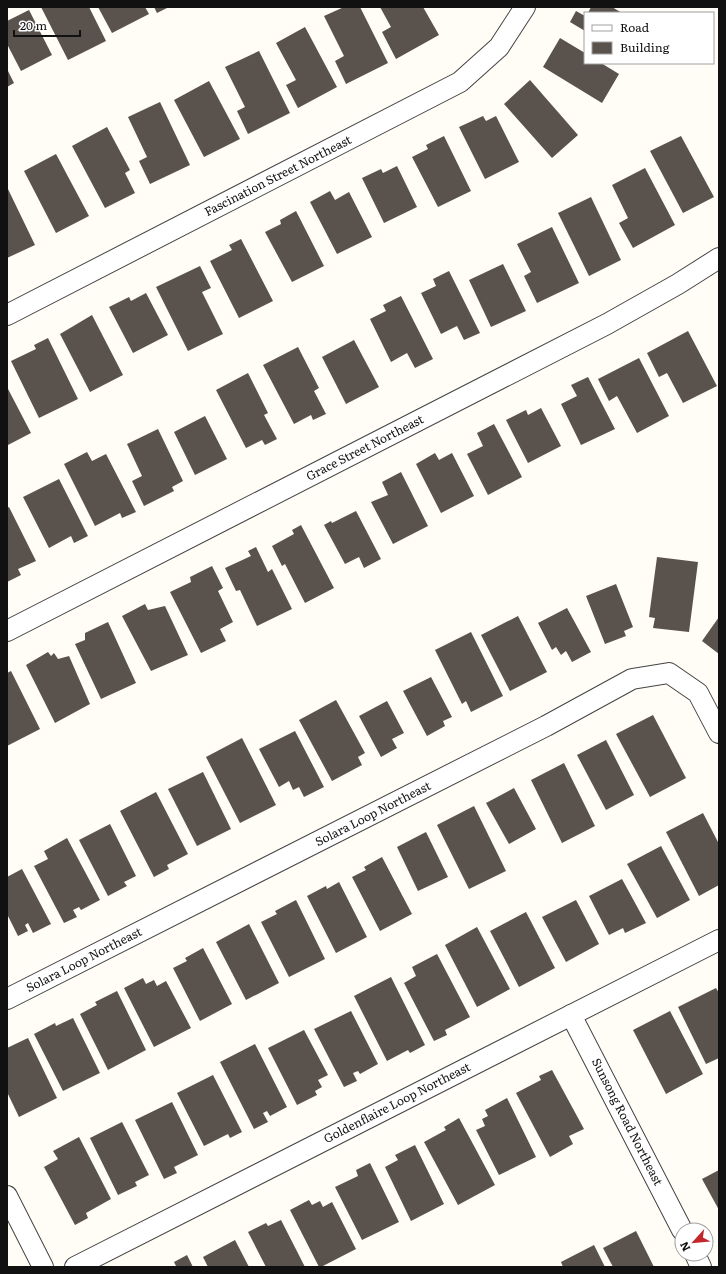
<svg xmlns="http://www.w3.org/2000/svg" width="726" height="1274" font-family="Literata,serif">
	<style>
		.building { fill: #5a524d }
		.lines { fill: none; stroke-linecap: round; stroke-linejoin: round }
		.street-casing { stroke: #444; stroke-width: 22 }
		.street { stroke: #fff; stroke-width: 20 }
		.labels { text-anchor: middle; stroke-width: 4; stroke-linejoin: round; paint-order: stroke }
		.street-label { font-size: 12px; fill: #111; stroke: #fff }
	</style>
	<rect width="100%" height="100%" fill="#fffdf5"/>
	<g class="building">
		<polygon points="41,7 89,7 106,41 68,60"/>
		<polygon points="98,7 145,7 149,14 112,33"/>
		<polygon points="154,7 169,7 157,13"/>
		<polygon points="344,7 360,7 388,63 346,84 335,61 344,56 324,16"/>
		<polygon points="380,7 423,7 439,35 396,59 382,32 391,27"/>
		<polygon points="591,7 612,7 622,13 588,13"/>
		<polygon points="29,10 52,55 21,71 7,44 7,21"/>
		<polygon points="576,11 585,16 585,31 570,22"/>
		<polygon points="305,27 337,87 298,108 286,85 296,80 276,43"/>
		<polygon points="560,38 585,53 585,63 601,63 619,74 602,103 543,67"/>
		<polygon points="259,51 290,113 248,134 237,111 245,107 225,67"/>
		<polygon points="7,69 14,83 7,87"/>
		<polygon points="530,80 578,135 552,158 504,104"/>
		<polygon points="209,81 240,139 204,157 174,100"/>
		<polygon points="160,102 190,165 150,184 139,161 147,157 128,117"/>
		<polygon points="483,116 486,121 496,116 519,162 485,179 459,127"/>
		<polygon points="107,127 130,170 125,173 135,193 105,208 72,146"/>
		<polygon points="444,136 471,191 438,207 412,157 428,149 426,145"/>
		<polygon points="681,136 714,197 683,213 650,151"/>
		<polygon points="56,154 89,216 56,233 24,171"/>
		<polygon points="397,166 417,207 384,223 362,178 381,169 383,173"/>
		<polygon points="645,168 675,225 633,248 619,223 628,218 612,185"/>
		<polygon points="7,187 35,245 7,258"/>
		<polygon points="330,191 335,200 349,192 372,237 337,254 310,202"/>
		<polygon points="591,197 621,260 589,276 558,213"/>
		<polygon points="296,211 324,266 292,282 265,232 281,224 280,220"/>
		<polygon points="552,227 579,283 537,303 524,276 531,272 517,244"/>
		<polygon points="241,239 273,301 239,318 210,261 232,250 229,245"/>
		<polygon points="503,264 526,311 491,327 469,280"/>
		<polygon points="200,266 211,288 202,292 223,334 188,351 156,287"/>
		<polygon points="449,271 480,333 464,340 457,326 441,334 421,293 436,286 433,279"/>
		<polygon points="146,293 168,335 133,353 109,307 129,297 131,301"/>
		<polygon points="401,296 433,359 415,368 407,353 391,362 370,319 386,311 383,305"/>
		<polygon points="92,315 123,375 90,392 60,334"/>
		<polygon points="688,331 717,386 683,403 667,373 659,377 647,353"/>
		<polygon points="48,338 78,399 39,418 11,361 36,349 34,345"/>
		<polygon points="354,340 379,387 346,404 322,357"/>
		<polygon points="298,347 319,388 314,391 326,414 313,420 311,415 294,424 263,365"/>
		<polygon points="639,358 669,416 637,433 617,396 609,401 598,379"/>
		<polygon points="248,373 268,413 264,415 277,439 265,445 262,440 246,448 216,390"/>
		<polygon points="588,377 615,429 581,445 561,404 577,396 571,385"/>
		<polygon points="7,387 31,433 8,445 7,443"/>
		<polygon points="541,408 561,446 528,463 506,420 526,410 528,415"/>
		<polygon points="205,416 227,459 195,475 174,432"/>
		<polygon points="494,424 522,477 488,495 467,454 483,446 477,433"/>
		<polygon points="158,429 183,481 172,487 174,491 144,506 132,481 142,476 127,444"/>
		<polygon points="87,452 92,461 106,454 136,512 122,518 120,513 95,526 64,464"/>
		<polygon points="435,453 439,460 452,453 474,496 441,513 416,464"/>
		<polygon points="401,472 428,526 393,544 371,502 388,495 382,482"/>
		<polygon points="59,479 88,536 74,543 71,536 49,548 23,497"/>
		<polygon points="9,507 36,561 18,569 21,575 7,582 7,508"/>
		<polygon points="356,511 381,559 364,568 359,557 345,564 324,525 331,521 332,523"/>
		<polygon points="301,525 334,588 305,603 285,564 282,566 272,546 294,534 292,530"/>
		<polygon points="256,547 268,572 272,569 292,609 257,626 240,590 236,591 225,568 251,556 248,551"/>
		<polygon points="657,557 698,562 689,632 653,628 655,618 649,617"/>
		<polygon points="212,566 223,588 218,591 233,622 220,629 226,641 201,653 170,592 191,582 190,577"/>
		<polygon points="616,584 633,627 624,631 626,636 605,644 586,596"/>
		<polygon points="145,604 148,610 165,606 188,655 151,671 122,616"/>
		<polygon points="567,608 591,652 572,662 566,651 561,655 556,647 552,650 538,623"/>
		<polygon points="518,616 547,672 510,691 481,635"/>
		<polygon points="719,617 719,654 702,641"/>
		<polygon points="108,622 136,683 101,699 75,644 85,640 85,633"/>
		<polygon points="471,632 503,696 471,712 466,701 462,704 435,650"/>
		<polygon points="48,652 51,656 54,653 58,659 69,656 90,704 55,723 26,665"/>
		<polygon points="11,671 40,729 7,746 7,673"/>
		<polygon points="431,677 452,717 443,721 445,726 427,736 403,691"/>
		<polygon points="336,700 365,753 358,757 362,765 332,781 299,720"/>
		<polygon points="387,701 404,733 392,739 397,748 381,757 359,716"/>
		<polygon points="653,715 686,778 650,797 616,734"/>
		<polygon points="295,731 324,787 304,797 299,787 293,790 289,781 279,787 259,749"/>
		<polygon points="242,738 276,805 240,823 206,757"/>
		<polygon points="606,740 634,795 606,810 577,755"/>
		<polygon points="564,763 595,826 562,843 531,780"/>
		<polygon points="203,772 231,829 197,846 168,789"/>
		<polygon points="514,788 536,829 509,844 486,803"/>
		<polygon points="156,792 188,854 167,865 169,869 154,877 120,811"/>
		<polygon points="474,806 506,871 469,889 437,825"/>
		<polygon points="703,813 719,844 719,885 699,896 666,832"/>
		<polygon points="110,824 136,876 124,882 127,886 108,896 79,840"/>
		<polygon points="426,832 448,877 418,891 397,847"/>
		<polygon points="67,838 100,900 81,910 79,907 73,910 77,917 64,923 34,866 48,859 44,851"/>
		<polygon points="661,846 690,900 657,918 627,864"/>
		<polygon points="382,857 412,914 380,931 352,877 366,870 364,867"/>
		<polygon points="22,869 51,924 33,933 28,923 25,925 28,931 18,936 7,914 7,877"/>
		<polygon points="622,879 646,923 625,933 623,928 609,935 589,896"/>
		<polygon points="339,882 367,937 336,953 307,896 326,886 327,889"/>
		<polygon points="296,900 325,959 289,977 261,922 277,914 275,911"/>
		<polygon points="576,900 599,944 566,962 542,917"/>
		<polygon points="526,912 555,968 519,987 490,931"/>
		<polygon points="249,924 279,983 246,1000 216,942"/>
		<polygon points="477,927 510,989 477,1007 445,945"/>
		<polygon points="203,948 232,1004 200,1021 173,968 187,961 185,958"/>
		<polygon points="437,954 470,1017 445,1030 447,1035 434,1041 404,983 416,976 412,967"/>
		<polygon points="391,977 425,1045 410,1053 408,1050 387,1061 354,996"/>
		<polygon points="143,978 146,984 154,980 157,986 166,981 191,1028 154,1047 124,988"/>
		<polygon points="716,988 719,993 719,1058 706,1064 678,1007"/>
		<polygon points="117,991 146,1050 108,1070 80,1014 97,1005 95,1002"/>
		<polygon points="351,1011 378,1064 360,1074 358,1071 353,1073 357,1081 344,1087 314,1029"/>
		<polygon points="670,1011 703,1074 666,1094 633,1030"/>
		<polygon points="73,1018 100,1073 63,1091 34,1034 55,1023 56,1026"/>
		<polygon points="304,1030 328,1075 318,1080 322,1087 315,1091 317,1095 297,1105 268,1048"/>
		<polygon points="28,1038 57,1098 19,1117 7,1092 7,1048"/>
		<polygon points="255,1044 287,1107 270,1116 267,1111 263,1113 268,1122 254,1129 220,1062"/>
		<polygon points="552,1070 584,1129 569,1136 573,1144 550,1157 516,1093 541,1080 539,1076"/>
		<polygon points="213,1075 242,1132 230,1138 228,1134 204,1146 177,1093"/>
		<polygon points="507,1098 536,1157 499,1175 476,1130 485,1126 482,1119 488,1116 485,1110"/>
		<polygon points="172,1102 198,1155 174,1167 177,1173 164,1179 135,1120"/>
		<polygon points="459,1118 495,1185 458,1205 424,1142 446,1130 444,1127"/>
		<polygon points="122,1122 149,1175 135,1182 137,1186 118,1195 90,1138"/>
		<polygon points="79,1137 111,1199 86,1213 88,1218 75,1225 44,1167 58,1159 53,1151"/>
		<polygon points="415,1145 444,1204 411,1221 385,1167 398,1160 395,1155"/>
		<polygon points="370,1163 399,1222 362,1240 335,1187 358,1176 356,1170"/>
		<polygon points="719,1170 719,1210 702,1179"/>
		<polygon points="309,1200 312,1205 320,1201 323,1207 332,1202 356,1249 321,1267 319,1267 290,1210"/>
		<polygon points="281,1220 305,1267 266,1267 248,1232 266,1223 268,1226"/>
		<polygon points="636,1231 654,1267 613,1267 603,1248"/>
		<polygon points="235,1240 249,1267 208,1267 203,1257"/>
		<polygon points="594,1245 605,1267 563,1267 561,1262"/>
		<polygon points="187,1255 193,1267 174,1267 176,1266 174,1262"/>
	</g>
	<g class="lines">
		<defs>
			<g id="street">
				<polyline points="7,315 460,82 499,47 525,7"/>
				<polyline points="7,631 607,324 678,284 719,258"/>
				<polyline points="7,999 546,726 632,679 669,673 698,693 719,733"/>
				<polyline points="571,1015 682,1230"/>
				<polyline points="7,1196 43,1267"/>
				<polyline points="695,1254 701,1267"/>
				<polyline points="75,1267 719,940"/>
			</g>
		</defs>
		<use href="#street" class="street-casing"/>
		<use href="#street" class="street"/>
	</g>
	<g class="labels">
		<g class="street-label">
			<text transform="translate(278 176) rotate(-27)" y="4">Fascination Street Northeast</text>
			<text transform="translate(365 448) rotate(-27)" y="4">Grace Street Northeast</text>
			<text transform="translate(373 814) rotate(-27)" y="4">Solara Loop Northeast</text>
			<text transform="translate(84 960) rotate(-27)" y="4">Solara Loop Northeast</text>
			<text transform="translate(397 1103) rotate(-27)" y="4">Goldenflaire Loop Northeast</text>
			<text transform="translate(627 1122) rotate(63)" y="4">Sunsong Road Northeast</text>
		</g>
	</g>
	<rect width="726" height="1274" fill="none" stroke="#111111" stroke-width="16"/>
	<rect x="584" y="12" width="130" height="52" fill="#ffffff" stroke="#a0a0a0"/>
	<rect x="592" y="25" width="20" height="6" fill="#ffffff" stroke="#a0a0a0"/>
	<text x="620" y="32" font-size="12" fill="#111111">Road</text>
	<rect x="592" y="42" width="20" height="12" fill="#5a524d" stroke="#a0a0a0"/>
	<text x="620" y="52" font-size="12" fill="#111111">Building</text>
	<g transform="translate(694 1242) rotate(243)"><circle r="19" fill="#ffffff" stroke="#a0a0a0"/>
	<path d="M0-3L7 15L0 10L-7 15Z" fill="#c4262e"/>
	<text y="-6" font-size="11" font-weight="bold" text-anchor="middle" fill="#111111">N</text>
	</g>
	<path d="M14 30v6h66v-6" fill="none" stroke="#111111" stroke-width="2"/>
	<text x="20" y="30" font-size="12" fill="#111111" stroke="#ffffff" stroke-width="3" paint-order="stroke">20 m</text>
</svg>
